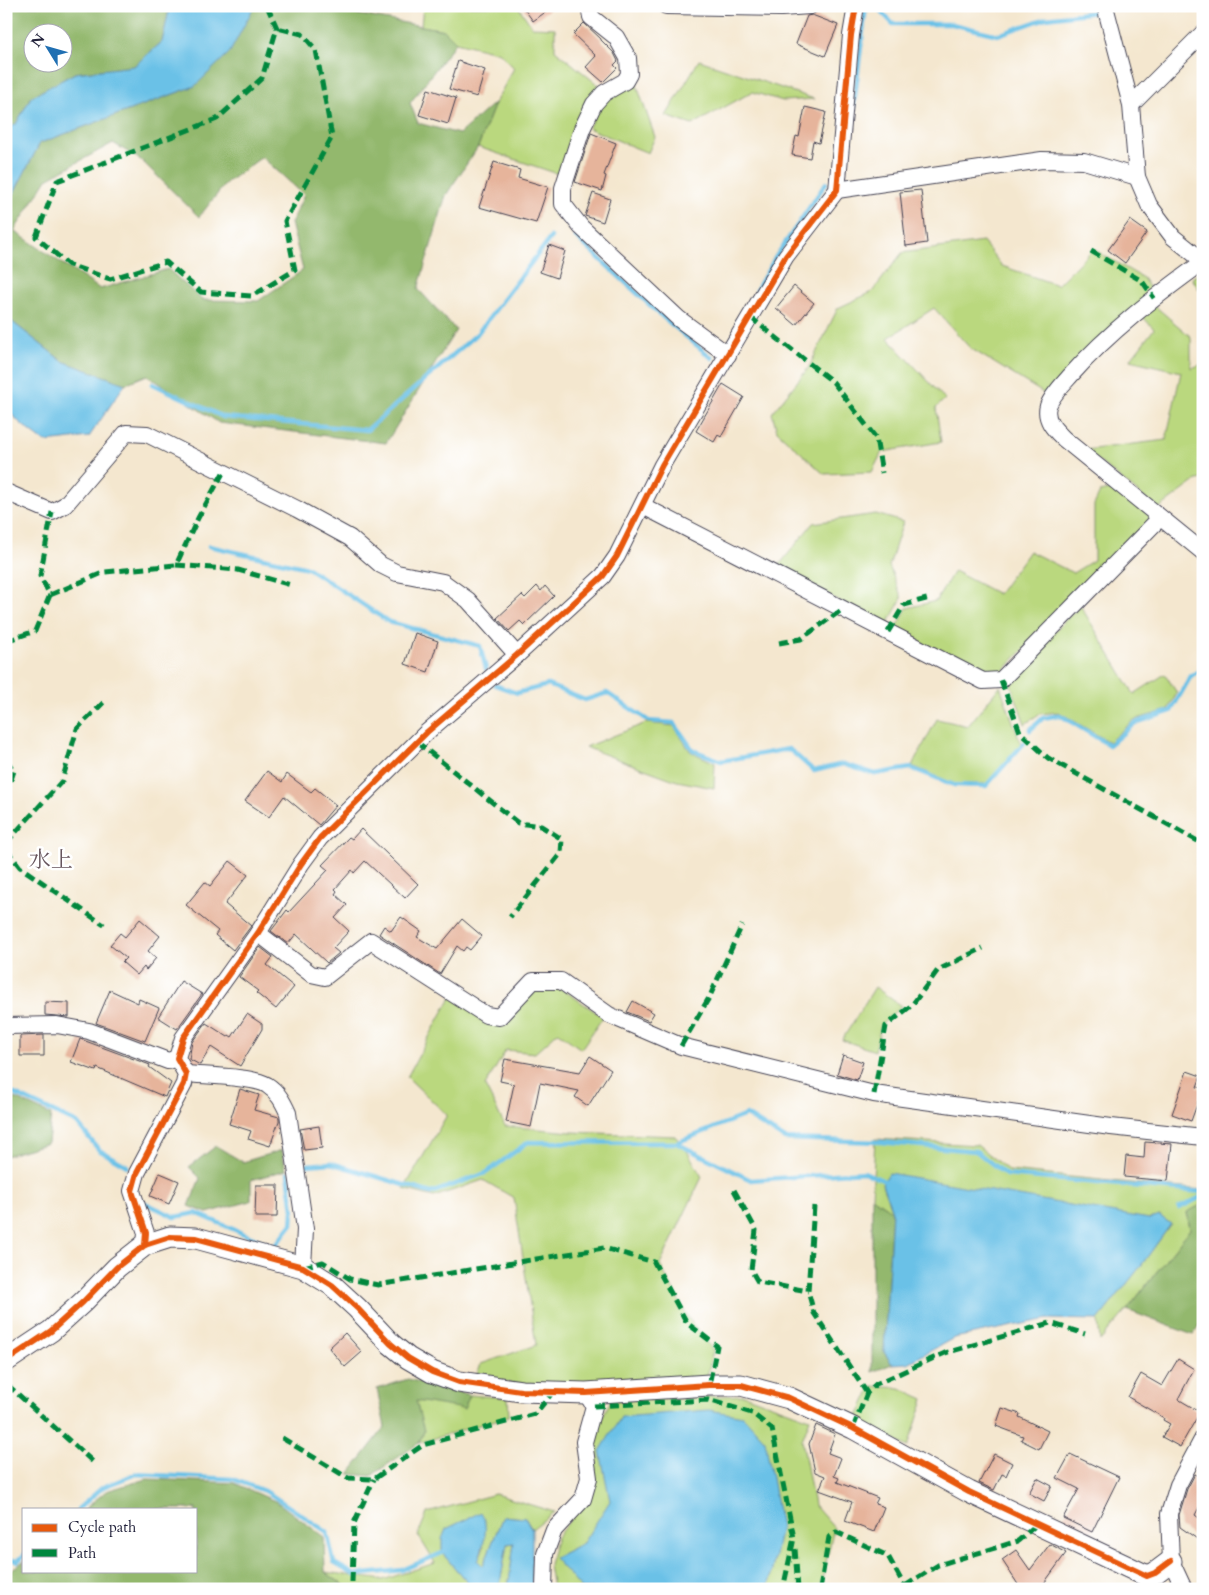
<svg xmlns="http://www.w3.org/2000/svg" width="1209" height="1595" font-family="Cardo,'Noto Serif JP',serif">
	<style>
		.green { fill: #bad87e; stroke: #6e7d5c }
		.forest { fill: #93b86d; stroke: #5a6d54; fill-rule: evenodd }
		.water { fill: #6ac1e7; stroke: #467291 }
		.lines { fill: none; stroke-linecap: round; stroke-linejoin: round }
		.stream { stroke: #6ac1e7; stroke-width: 4.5 }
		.building { fill: #e6b49b }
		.minor-casing { stroke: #424051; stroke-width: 18 }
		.tertiary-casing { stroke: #424051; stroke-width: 23 }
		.minor { stroke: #fff; stroke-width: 16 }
		.tertiary { stroke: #fff; stroke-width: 21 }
		.quiet { stroke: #00873e; stroke-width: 5; stroke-dasharray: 10 5; stroke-linecap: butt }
		.cycleway-casing { stroke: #fff; stroke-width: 9 }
		.cycleway { stroke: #e8590c; stroke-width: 6 }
		.labels { text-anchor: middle; stroke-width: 5; stroke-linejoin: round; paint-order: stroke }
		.neighbourhood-label { font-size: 22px; fill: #67555d; stroke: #fff }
	</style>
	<rect width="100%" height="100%" fill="#fff"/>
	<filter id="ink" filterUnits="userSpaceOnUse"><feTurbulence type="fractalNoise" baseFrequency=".02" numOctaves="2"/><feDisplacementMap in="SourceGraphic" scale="10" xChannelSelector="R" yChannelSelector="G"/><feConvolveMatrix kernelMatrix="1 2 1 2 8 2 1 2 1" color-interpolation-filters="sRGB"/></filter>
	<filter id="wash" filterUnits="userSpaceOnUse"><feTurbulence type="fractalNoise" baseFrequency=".0096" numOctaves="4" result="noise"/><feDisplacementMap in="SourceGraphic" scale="20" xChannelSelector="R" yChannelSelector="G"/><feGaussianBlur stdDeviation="1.12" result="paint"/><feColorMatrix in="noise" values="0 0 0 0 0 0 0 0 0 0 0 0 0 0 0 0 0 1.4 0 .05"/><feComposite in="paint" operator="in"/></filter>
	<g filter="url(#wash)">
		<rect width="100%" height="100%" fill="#f4e7cf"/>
		<g class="green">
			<polygon points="423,6 518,6 532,27 555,28 555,50 602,88 561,175 478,147 496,101 514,68 500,53 456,42 444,30 421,26"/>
			<polygon points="699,60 814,99 783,101 752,92 692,125 666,116"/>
			<polygon points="635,80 655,137 648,153 588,128 602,101"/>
			<polygon points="983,242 1002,266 1057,285 1093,249 1143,278 1153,293 1048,396 970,348 934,308 888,338 945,399 936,408 941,442 882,452 872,472 824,474 777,431 772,413 809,367 838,308 872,292 902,253"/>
			<polygon points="1203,270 1203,296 1192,278"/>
			<polygon points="1155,306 1191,337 1191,368 1203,364 1203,479 1197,480 1158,509 1085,450 1166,440 1181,372 1130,360 1154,329 1142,316"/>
			<polygon points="1117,488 1152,517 1000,674 985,675 895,630 907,608 936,601 954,571 998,594 1029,551 1073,573 1094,560 1094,505 1100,492"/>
			<polygon points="876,514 903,522 889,566 902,598 887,625 776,569 813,523"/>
			<polygon points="1080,605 1134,694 1165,674 1177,693 1168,710 1134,720 1109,742 1059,712 1039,714 1025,724 1009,679"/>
			<polygon points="1000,686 1021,744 986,784 955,784 912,766 937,719 968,726"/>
			<polygon points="646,723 674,726 690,751 715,763 714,788 677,781 585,747"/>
			<polygon points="536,986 559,987 603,1017 581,1049 558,1032 535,1053 506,1050 485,1086 505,1126 571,1132 675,1136 686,1149 702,1177 660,1265 689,1319 713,1350 707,1377 584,1386 519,1385 476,1376 481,1364 536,1345 514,1198 483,1180 434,1197 404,1189 447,1115 407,1077 451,997 495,1024"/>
			<polygon points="875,987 901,1006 881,1025 875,1051 842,1040"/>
			<polygon points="875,1139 977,1145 1009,1171 1203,1190 1203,1204 1187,1213 1190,1229 1127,1310 1100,1341 1098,1320 1140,1267 1171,1224 1160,1216 1149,1219 882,1184 892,1211 872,1197"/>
			<polygon points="872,1386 900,1388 924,1399 908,1447 856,1421"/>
			<polygon points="406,1390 508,1398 509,1416 419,1443"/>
			<polygon points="744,1395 810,1419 802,1440 814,1505 834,1528 820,1589 768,1589 781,1527 600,1451 611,1501 583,1543 555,1558 582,1589 553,1589 549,1564 557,1537 594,1489 590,1441 611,1400"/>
			<polygon points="495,1494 554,1512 532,1529 525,1518 503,1516 483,1566 478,1561 484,1546 442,1553 473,1589 349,1589 325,1572 383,1580 435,1563 418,1535 427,1513"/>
			<polygon points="514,1543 508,1589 485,1589 500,1584 507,1544"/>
		</g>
		<g class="forest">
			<path d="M6 6H170L162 42 134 67 75 73 31 97 16 124 6 130ZM32 32H62V62H32Z"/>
			<path d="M253 6H352L350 13 444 30 456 42 410 103 418 123 459 134 496 101 478 147 446 195 418 289 456 330 386 443 219 423 147 375 125 384 62 361 6 317V208L40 143 195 86ZM113 143 141 160 199 217 226 183 262 157 304 195 291 223 303 270 258 301 202 300 168 269 100 289 14 231 47 179Z"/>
			<polygon points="6,1094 51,1115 48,1143 6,1156"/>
			<polygon points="216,1146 243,1162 282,1150 286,1170 251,1180 251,1201 207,1213 189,1206 200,1178 189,1167"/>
			<polygon points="872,1197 892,1211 884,1352 892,1364 872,1372"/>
			<polygon points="1199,1206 1203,1214 1203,1319 1193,1335 1127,1310 1190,1229 1187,1212"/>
			<polygon points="408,1379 470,1395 464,1409 416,1401 424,1431 419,1443 371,1476 349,1474 385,1427 377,1389"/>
			<polygon points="147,1479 234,1483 277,1502 324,1537 325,1572 349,1589 6,1589 6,1573 24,1561 24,1571 196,1571 196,1509 85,1509 106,1491"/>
		</g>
		<g class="water">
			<polygon points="170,6 254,7 230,52 195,86 40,143 6,208 6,130 16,124 31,97 75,73 134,66 162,42"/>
			<polygon points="6,317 62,361 125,384 89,437 45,442 21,424 6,408"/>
			<polygon points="889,1173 1149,1219 1160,1216 1171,1224 1140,1267 1098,1320 1048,1319 954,1338 908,1363 892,1364 884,1352 892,1211 882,1184"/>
			<polygon points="709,1410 743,1416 765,1440 781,1527 768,1589 582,1589 554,1558 583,1543 610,1501 600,1451 621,1417"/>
			<path d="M481 1512C490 1526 483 1547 478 1561L483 1566 503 1516 525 1518 532 1529V1589H508L514 1543 507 1544 500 1584 485 1589H473L442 1553V1539L446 1529Z"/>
		</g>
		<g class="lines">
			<g class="stream">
				<polyline points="848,153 866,6 877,7 893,24 952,24 998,35 1046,18 1096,12 1095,6"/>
				<polyline points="576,237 664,318 712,358"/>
				<polyline points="757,289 777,255 826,183"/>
				<polyline points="153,384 223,417 367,430 477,334 551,237"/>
				<polyline points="209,546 308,568 389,622 480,646 486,669"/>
				<polyline points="495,685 517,693 548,685 585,700 607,693 649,721 674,723 693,750 721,761 789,749 814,771 843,764 875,774 911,768 954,785 986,786 1024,743"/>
				<polyline points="1030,730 1043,718 1060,715 1109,745 1135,723 1171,711 1191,676 1203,668"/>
				<polyline points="6,1090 77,1123 99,1150 127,1166"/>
				<polyline points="676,1143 746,1115 785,1139 880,1142 976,1151 1006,1175 1203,1192"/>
				<polyline points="307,1165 331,1163 431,1193 486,1173 528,1142 676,1143 751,1180 864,1172 889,1183"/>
				<polyline points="141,1201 175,1217 196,1213 274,1247 292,1224 293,1210 288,1173"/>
				<polyline points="1179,1208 1203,1196"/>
				<polyline points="78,1509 103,1487 136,1474 233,1479 267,1492 327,1532 334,1563 355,1575 402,1570 442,1553"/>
				<polyline points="6,1559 18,1561 24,1555"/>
			</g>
		</g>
		<g id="blocks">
			<g class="building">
				<polygon points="522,6 554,6 533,21"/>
				<polygon points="812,15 838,25 825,56 796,44 807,16"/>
				<polygon points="584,23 601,39 601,40 614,53 618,61 614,65 617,68 603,82 586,67 596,56 573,34"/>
				<polygon points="458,61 485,70 477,97 449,89"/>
				<polygon points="428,89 456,98 448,124 419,115"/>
				<polygon points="805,107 826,112 819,143 813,141 810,158 792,155 796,136 799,137"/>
				<polygon points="591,133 616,143 604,175 606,176 602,191 575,182"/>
				<polygon points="494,162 520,170 518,178 548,187 536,223 479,207"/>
				<polygon points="921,190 927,243 906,246 900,192"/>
				<polygon points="593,193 610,199 603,222 585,216"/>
				<polygon points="1130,220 1147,232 1125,263 1108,250"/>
				<polygon points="549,245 565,251 557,278 540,272"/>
				<polygon points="794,286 814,303 796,325 776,308"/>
				<polygon points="723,384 744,397 721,437 718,435 714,442 696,431"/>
				<polygon points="537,586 541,591 545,586 554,596 524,625 520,621 509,631 497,618 522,595 525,598"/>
				<polygon points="415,633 438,641 428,672 405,664"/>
				<polygon points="267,771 282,782 287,774 311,792 315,788 336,805 319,825 284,796 269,817 245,801"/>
				<polygon points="361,829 418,884 405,898 365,861 354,873 352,870 335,889 337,891 335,894 347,905 335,918 349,931 333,948 339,953 327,963 296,934 288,944 271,931 287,910 289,912 328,870 322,865 349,837 352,839"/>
				<polygon points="230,861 248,875 225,904 251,926 233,950 215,935 218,931 186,905 205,882 210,886"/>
				<polygon points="401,917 421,931 417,937 437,949 462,919 482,936 470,950 466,947 463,951 457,946 440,974 379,934 384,926 391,931"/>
				<polygon points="140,919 160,936 148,951 156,958 146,970 144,967 137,975 122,962 126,958 110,945 120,933 125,937"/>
				<polygon points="260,947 273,957 267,965 294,987 276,1009 256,993 258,991 239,977"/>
				<polygon points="181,981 202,994 177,1029 158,1017"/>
				<polygon points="110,990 138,1003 139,999 159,1008 145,1041 96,1023"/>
				<polygon points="633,1001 654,1013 649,1021 627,1012"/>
				<polygon points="45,1002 69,1003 69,1017 45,1015"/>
				<polygon points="247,1014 262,1024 262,1029 240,1066 211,1047 200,1065 189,1059 192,1042 206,1023 228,1037 229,1035 232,1037"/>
				<polygon points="44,1035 44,1056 20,1056 20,1036"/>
				<polygon points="80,1039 150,1065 149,1067 171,1083 165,1097 97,1068 96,1071 71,1062"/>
				<polygon points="843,1055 863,1062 857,1080 837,1074"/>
				<polygon points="590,1056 611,1070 588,1106 575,1097 579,1091 540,1083 531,1127 506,1122 514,1084 500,1081 505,1059 580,1072"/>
				<polygon points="1187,1071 1201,1076 1197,1087 1203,1088 1191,1121 1172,1114"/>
				<polygon points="240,1089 259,1095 254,1110 279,1117 279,1121 270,1146 248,1139 251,1131 229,1124"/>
				<polygon points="319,1126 322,1148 304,1150 300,1129"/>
				<polygon points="1145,1142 1172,1144 1168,1181 1124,1177 1126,1156 1144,1158"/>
				<polygon points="160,1173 179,1181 169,1204 150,1196"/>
				<polygon points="256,1185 278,1185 277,1217 255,1217"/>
				<polygon points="345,1333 362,1352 345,1367 329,1348"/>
				<polygon points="1178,1359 1194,1369 1178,1399 1200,1412 1180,1447 1162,1437 1170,1424 1163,1420 1164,1418 1128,1397 1141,1374 1162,1386"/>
				<polygon points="1002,1408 1020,1414 1019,1417 1048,1431 1039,1449 1021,1440 1023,1436 996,1426"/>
				<polygon points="816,1425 835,1434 828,1453 841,1458 834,1476 839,1478 837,1482 878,1498 875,1504 884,1507 874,1532 845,1521 852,1502 819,1490 825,1476 815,1472 809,1444"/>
				<polygon points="994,1454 1012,1463 1006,1476 1002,1474 994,1490 979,1483"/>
				<polygon points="1070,1454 1119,1477 1092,1532 1063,1518 1079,1489 1057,1478"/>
				<polygon points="1195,1474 1203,1478 1203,1500 1195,1515 1203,1521 1203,1543 1180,1527 1179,1515 1187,1489"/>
				<polygon points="1037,1478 1052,1486 1044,1501 1029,1493"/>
				<polygon points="1050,1544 1066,1553 1042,1586 1037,1589 1021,1589 1002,1560 1016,1550 1030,1570"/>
			</g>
		</g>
	</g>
	<g filter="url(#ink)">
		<use href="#blocks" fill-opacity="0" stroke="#424051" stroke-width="1"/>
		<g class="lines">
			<defs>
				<g id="minor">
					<polyline points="589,6 591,17 616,37 628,58 629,74 625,81 604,93 594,104 582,129 563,188 563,204 581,227 679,319 728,355"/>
					<polyline points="666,6 781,8 810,6"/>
					<polyline points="1105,6 1131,105 1137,177 1149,205 1173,237 1203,261"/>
					<polyline points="1131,105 1203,33"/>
					<polyline points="837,190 1042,160 1084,161 1137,177"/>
					<path d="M1203 262C1156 296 1109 332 1071 375 1063 384 1052 395 1048 406 1044 420 1055 430 1064 439L1203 552"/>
					<polyline points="6,492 52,512 65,505 126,433 147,434 297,509 350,538 381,565 397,573 443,582 468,600 517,655"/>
					<polyline points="643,506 983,681 1001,680 1160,518"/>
					<polyline points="258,933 311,974 325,977 371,941 486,1015 499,1017 533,981 561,981 609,1015 681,1046 874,1094 1111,1127 1203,1137"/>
					<polyline points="6,1026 57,1025 89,1031 168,1061 177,1058"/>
					<path d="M186 1074C205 1076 252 1076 267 1085 278 1092 283 1102 288 1113L305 1229 303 1267"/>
					<polyline points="145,1245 146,1233 132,1191 137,1173 184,1084 186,1074 177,1058 183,1038 258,933 301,864 320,838 427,732 517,655 603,576 617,556 662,465 786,256 837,190 851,35 856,6"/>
					<polyline points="544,1589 545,1554 554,1530 583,1499 589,1478 584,1442 594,1406 586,1393"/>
					<polyline points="1184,1589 1171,1561 1169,1514 1178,1485 1203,1438"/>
				</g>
				<polyline id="tertiary" points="6,1361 51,1331 83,1302 117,1267 145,1245 170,1237 196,1238 303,1267 332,1285 357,1308 391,1344 408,1358 432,1372 459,1382 521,1391 586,1393 709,1385 741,1385 789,1398 853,1428 969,1492 1147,1576 1155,1573 1171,1561"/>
			</defs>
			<use href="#minor" class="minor-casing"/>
			<use href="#tertiary" class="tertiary-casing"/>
			<use href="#minor" class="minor"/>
			<use href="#tertiary" class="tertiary"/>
			<g class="quiet">
				<polyline points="267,6 277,28 262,78 217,119 57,181 36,237 69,265 110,279 166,262 201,292 252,296 295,270 285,221 332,137 316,50 302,34 277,28"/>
				<polyline points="1091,251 1142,281 1154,298"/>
				<polyline points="750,317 833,382 876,438 882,473"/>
				<polyline points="176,565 238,570 291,585"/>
				<polyline points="50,595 105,572 176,565 198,518 223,473"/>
				<polyline points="888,632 904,605 930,598"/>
				<polyline points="6,641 35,631 50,595 40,576 52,512"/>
				<polyline points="779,643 801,639 843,609"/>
				<polyline points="1001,680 1020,732 1048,758 1203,844"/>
				<polyline points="417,742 518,823 541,826 562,839 561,853 510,917"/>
				<polyline points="6,759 14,771 6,794"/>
				<polyline points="6,843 62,781 77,729 105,701"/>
				<polyline points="6,849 20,867 104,925"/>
				<polyline points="681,1046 710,996 742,925"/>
				<polyline points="874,1094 886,1026 912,1005 938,970 983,948"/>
				<polyline points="734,1190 756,1230 751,1270 758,1282 808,1291"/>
				<polyline points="814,1206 808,1291 814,1313 867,1393"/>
				<polyline points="303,1267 323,1262 350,1279 378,1285 604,1248 654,1262 687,1323 717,1346 709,1385"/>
				<polyline points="6,1387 10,1387 93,1462"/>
				<polyline points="594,1406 708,1400 752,1413 772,1429 794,1538 783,1589"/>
				<polyline points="853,1428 867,1393 876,1384 945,1353 1050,1323 1085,1334"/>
				<polyline points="282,1438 348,1478 374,1479 423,1445 535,1414 553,1392"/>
				<polyline points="795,1549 798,1589"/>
				<polyline points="352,1582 354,1523 374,1479"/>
				<polyline points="905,1586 938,1565 1018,1541 1037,1524"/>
				<polyline points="820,1589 829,1537 836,1532 888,1556 906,1589"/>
			</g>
			<defs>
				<g id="cycleway">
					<polyline points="145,1245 146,1233 132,1191 137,1173 184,1084 186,1074 177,1058 183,1038 258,933 301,864 320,838 427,732 517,655 603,576 617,556 662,465 786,256 837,190 851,35 856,6"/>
					<polyline points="6,1361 51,1331 83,1302 117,1267 145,1245 170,1237 196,1238 303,1267 332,1285 357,1308 391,1344 408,1358 432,1372 459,1382 521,1391 586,1393 709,1385 741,1385 789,1398 853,1428 969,1492 1147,1576 1155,1573 1171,1561"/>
				</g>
			</defs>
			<use href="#cycleway" class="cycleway-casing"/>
			<use href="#cycleway" class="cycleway"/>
		</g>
	</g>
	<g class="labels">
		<g class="neighbourhood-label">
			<text x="51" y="867">水上</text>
		</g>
	</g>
	<rect width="1209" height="1595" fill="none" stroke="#fff" stroke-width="25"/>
	<rect x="22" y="1508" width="175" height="65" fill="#ffffff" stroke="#a7a7b1"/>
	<rect x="32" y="1524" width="25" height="8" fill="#e8590c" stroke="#a7a7b1"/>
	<text x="68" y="1532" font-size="15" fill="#22223b">Cycle path</text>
	<rect x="32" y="1549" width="25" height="8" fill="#00873e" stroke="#a7a7b1"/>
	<text x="68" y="1558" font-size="15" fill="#22223b">Path</text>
	<g transform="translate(48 48) rotate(307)"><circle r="24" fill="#ffffff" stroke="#a7a7b1"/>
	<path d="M0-4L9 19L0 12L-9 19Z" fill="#1f6fb2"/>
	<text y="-8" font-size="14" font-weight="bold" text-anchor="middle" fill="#22223b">N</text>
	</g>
</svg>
